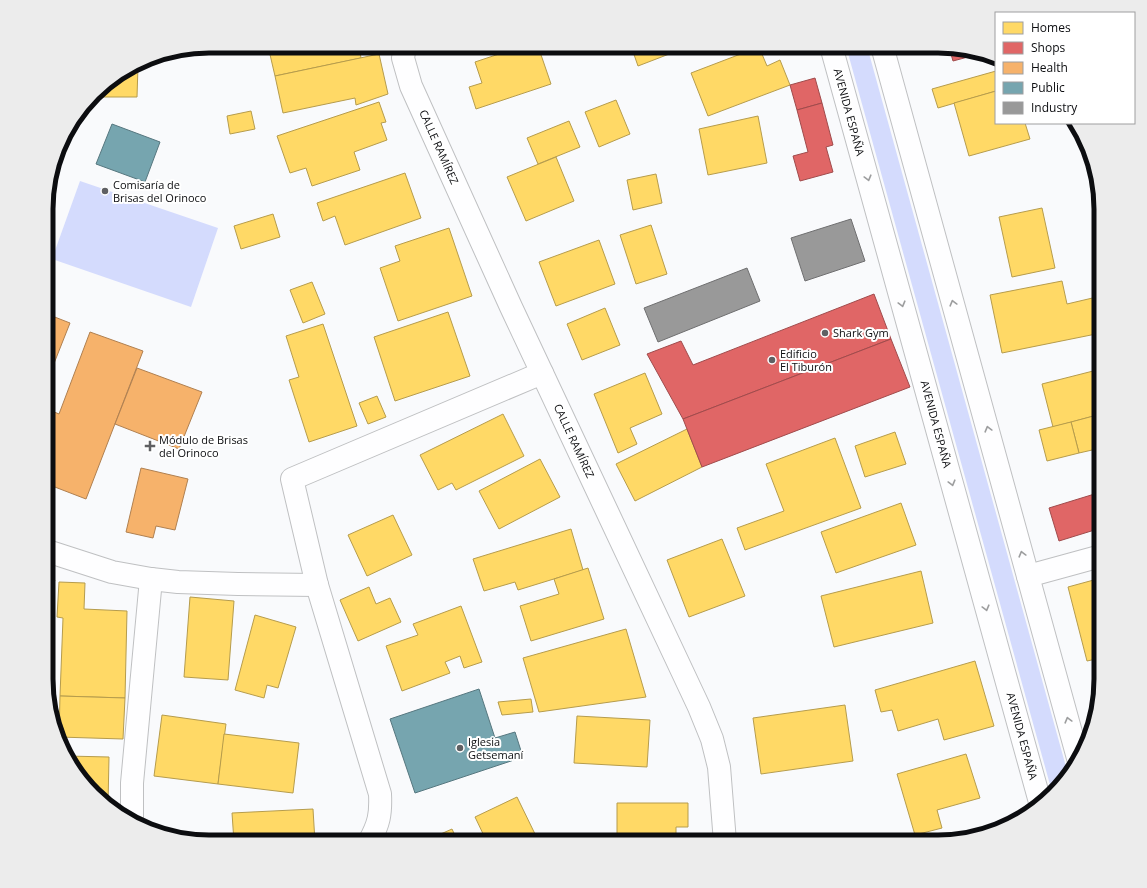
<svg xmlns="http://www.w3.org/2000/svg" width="1147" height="888" font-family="'Open Sans',sans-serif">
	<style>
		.green { fill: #d4dbfd }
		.homes { fill: #ffd966; stroke: #b69c4c }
		.shops { fill: #e06666; stroke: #a04b4c }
		.health { fill: #f6b26b; stroke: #b08050 }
		.public { fill: #76a5af; stroke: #56777f }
		.industry { fill: #999; stroke: #6f6f70 }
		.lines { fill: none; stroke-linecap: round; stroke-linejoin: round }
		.minor-casing { stroke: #bfc0c2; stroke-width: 24 }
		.secondary-casing { stroke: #bfc0c2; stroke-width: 24 }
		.minor { stroke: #fefeff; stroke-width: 22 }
		.secondary { stroke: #fefeff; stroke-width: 22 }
		.oneway { stroke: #9d9e9f }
		.poi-dot { fill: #5f6063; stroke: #fff; stroke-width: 1.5 }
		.labels { text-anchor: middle; stroke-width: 4; stroke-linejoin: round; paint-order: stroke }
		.street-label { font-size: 11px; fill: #0c0d10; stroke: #fff }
		.poi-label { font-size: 11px; fill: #0c0d10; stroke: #fff; text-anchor: start }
		.rim { fill: none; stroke: #0c0d10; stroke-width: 5 }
	</style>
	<rect width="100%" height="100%" fill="#f9fafc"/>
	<g class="green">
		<polygon points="846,46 867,46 1068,774 1061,786 1052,792"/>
		<polygon points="80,181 218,228 191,307 52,259"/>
	</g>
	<g class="homes">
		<polygon points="268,46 359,46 361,58 275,76"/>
		<polygon points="523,46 538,46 551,84 476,109 469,87 482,83 475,62"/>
		<polygon points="631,46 690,46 638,66"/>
		<polygon points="759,47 767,66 780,60 790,85 708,116 691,73"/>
		<polygon points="379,54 388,94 356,105 355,98 283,113 275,76"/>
		<polygon points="138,66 137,97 93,97 102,86"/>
		<polygon points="996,71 996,91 938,108 932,89"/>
		<polygon points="996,91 996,123 1025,123 1030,139 969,156 954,103"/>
		<polygon points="616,100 630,134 599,147 585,112"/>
		<polygon points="379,102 386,122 381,123 387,140 354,152 360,170 312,186 306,168 290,173 277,136"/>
		<polygon points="251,111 255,129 230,134 227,116"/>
		<polygon points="758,116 767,163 708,175 699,129"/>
		<polygon points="569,121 580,147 538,164 527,138"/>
		<polygon points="556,157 574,201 526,221 507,177"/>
		<polygon points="405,173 421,218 345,245 335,216 323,221 317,203"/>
		<polygon points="656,174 662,203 633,210 627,180"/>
		<polygon points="1042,208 1055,268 1012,277 999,217"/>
		<polygon points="273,214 280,237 241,249 234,226"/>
		<polygon points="651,225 667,274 636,284 620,235"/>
		<polygon points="449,228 472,296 398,321 380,268 400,261 395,246"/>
		<polygon points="599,240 615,284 556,306 539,262"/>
		<polygon points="1062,281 1067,304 1101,296 1101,333 1002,353 990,295"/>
		<polygon points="312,282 325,314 303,323 290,290"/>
		<polygon points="605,308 620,345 582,360 567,324"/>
		<polygon points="448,312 470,376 395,401 374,337"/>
		<polygon points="323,324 357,426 309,442 289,380 299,377 286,336"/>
		<polygon points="1101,369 1101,414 1053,427 1042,384"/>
		<polygon points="645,373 662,414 630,428 637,444 618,453 594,394"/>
		<polygon points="377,396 386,417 368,424 359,403"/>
		<polygon points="503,414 524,456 456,490 452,483 438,490 420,455"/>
		<polygon points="1101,414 1101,448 1079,453 1071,422"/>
		<polygon points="1071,422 1079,453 1047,461 1039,430"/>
		<polygon points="687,429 702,467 635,501 616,464"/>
		<polygon points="895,432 906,464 865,477 855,446"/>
		<polygon points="835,438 861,508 745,550 737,528 784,511 766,464"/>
		<polygon points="540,459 560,497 499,529 479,491"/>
		<polygon points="901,503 916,545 836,573 821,532"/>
		<polygon points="393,515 412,555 367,576 348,535"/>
		<polygon points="571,529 583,570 518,590 515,582 484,591 473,559"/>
		<polygon points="722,539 745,596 689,617 667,560"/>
		<polygon points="588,568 604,619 531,641 520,606 559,594 554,579"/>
		<polygon points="921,571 933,623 834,647 821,596"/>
		<polygon points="47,577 55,580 47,605"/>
		<polygon points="1101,578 1101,658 1087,661 1068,587"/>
		<polygon points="59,582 85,583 84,609 127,611 125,698 60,696 63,618 57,617"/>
		<polygon points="369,587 376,604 390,598 401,622 358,641 340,600"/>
		<polygon points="190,597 234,601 228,680 184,677"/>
		<polygon points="461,606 482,662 464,668 460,656 445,662 450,673 402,691 386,646 418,635 413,624"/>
		<polygon points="255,615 296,627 278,688 267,685 264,698 235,690"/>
		<polygon points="626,629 646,697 539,712 523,658"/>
		<polygon points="975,661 994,726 944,740 938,719 898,731 892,710 881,712 875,690"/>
		<polygon points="60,696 125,698 123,739 59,737"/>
		<polygon points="531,699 533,712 502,715 498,702"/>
		<polygon points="845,705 853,761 761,774 753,718"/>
		<polygon points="162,715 226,724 218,784 154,776"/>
		<polygon points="577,716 650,720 647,767 574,763"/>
		<polygon points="224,734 299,743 293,793 218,784"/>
		<polygon points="966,754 980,798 937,810 942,828 915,835 897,774"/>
		<polygon points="67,756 109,757 108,805 102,802"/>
		<polygon points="517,797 536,836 524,842 487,842 475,817"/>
		<polygon points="617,803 688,803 688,827 676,827 676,842 617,842"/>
		<polygon points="313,809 315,842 234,842 232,813"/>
		<polygon points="996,826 997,828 955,838"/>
		<polygon points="452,829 458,842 425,841"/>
	</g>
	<g class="shops">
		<polygon points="949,47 979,54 953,61"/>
		<polygon points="815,78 822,103 797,110 790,85"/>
		<polygon points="822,103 833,145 826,147 833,172 800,181 793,156 808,152 797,110"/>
		<polygon points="874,294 891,339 683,419 647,354 681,341 693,365"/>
		<polygon points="891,339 910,387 702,467 683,419"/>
		<polygon points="1101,492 1101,528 1059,541 1049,508"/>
	</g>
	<g class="health">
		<polygon points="47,314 70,323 49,376 47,375"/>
		<polygon points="90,332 143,351 86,499 47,484 47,409 59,414"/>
		<polygon points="137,368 202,392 179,449 115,424"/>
		<polygon points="141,468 188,479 175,530 156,526 153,538 126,532"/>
	</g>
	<g class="public">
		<polygon points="112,124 160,142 145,182 96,164"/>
		<polygon points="479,689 495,738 515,732 523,757 415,793 390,719"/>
	</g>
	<g class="industry">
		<polygon points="851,219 865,261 805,281 791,238"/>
		<polygon points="747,268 760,301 658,342 644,308"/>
	</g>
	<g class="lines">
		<defs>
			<g id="minor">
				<polyline points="405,46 403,58 411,86 511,307 699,707 712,739 719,767 725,842"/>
				<polyline points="47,551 112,572 151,579 178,582 238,584 317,585"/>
				<polyline points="1028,576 1101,556"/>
				<polyline points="132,820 132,783 151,579"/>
				<path d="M369 842C379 824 381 814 380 794L317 585 292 479 542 373"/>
			</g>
			<g id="secondary">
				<polyline points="831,46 1040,802"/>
				<polyline points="882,46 1078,758"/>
			</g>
		</defs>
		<use href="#minor" class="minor-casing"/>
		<use href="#secondary" class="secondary-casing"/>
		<use href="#minor" class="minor"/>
		<use href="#secondary" class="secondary"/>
	</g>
	<defs><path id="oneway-chevron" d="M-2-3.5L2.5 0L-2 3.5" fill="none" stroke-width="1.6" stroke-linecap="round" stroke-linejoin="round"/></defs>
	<g class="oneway">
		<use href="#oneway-chevron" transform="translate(868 178) rotate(75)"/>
		<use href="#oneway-chevron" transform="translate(953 303) rotate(-105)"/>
		<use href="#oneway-chevron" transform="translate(902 304) rotate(75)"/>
		<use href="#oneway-chevron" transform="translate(988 429) rotate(-105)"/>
		<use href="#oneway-chevron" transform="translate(952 483) rotate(75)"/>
		<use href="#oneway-chevron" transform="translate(1022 554) rotate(-105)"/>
		<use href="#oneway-chevron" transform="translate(986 608) rotate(75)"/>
		<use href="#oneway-chevron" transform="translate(1068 720) rotate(-105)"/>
	</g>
	<g class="poi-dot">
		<circle cx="105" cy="191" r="4"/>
		<circle cx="825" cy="333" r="4"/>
		<circle cx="772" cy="360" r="4"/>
		<path d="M148 440h4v4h4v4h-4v4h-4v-4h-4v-4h4z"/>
		<circle cx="460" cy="748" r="4"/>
	</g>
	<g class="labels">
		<g class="street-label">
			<text transform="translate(849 112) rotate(75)" y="4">AVENIDA ESPAÑA</text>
			<text transform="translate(439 147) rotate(66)" y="4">CALLE RAMÍREZ</text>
			<text transform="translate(936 424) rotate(75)" y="4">AVENIDA ESPAÑA</text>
			<text transform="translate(574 441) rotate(65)" y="4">CALLE RAMÍREZ</text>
			<text transform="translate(1022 736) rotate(75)" y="4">AVENIDA ESPAÑA</text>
		</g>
		<g class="poi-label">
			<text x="113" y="189">Comisaría de<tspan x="113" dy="13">Brisas del Orinoco</tspan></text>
			<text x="833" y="337">Shark Gym</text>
			<text x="780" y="358">Edificio<tspan x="780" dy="13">El Tiburón</tspan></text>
			<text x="159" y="444">Módulo de Brisas<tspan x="159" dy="13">del Orinoco</tspan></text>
			<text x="468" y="746">Iglesia<tspan x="468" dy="13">Getsemaní</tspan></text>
		</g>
	</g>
	<path d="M0 0H1147V888H0ZM209 53H938A156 156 0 0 1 1094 209V679A156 156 0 0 1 938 835H209A156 156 0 0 1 53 679V209A156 156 0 0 1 209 53Z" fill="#ececec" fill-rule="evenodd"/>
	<path class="rim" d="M209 53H938A156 156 0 0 1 1094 209V679A156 156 0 0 1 938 835H209A156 156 0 0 1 53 679V209A156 156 0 0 1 209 53Z"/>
	<rect x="995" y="12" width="140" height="112" fill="#ffffff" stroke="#9e9e9f"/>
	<rect x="1003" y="22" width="20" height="12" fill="#ffd966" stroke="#9e9e9f"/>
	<text x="1031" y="32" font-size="12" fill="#0c0d10">Homes</text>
	<rect x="1003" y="42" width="20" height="12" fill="#e06666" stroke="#9e9e9f"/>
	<text x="1031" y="52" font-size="12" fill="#0c0d10">Shops</text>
	<rect x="1003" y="62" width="20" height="12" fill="#f6b26b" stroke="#9e9e9f"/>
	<text x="1031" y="72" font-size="12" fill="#0c0d10">Health</text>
	<rect x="1003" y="82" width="20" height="12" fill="#76a5af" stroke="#9e9e9f"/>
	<text x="1031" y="92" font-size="12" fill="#0c0d10">Public</text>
	<rect x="1003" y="102" width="20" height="12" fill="#999999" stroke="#9e9e9f"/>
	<text x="1031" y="112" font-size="12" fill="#0c0d10">Industry</text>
</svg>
